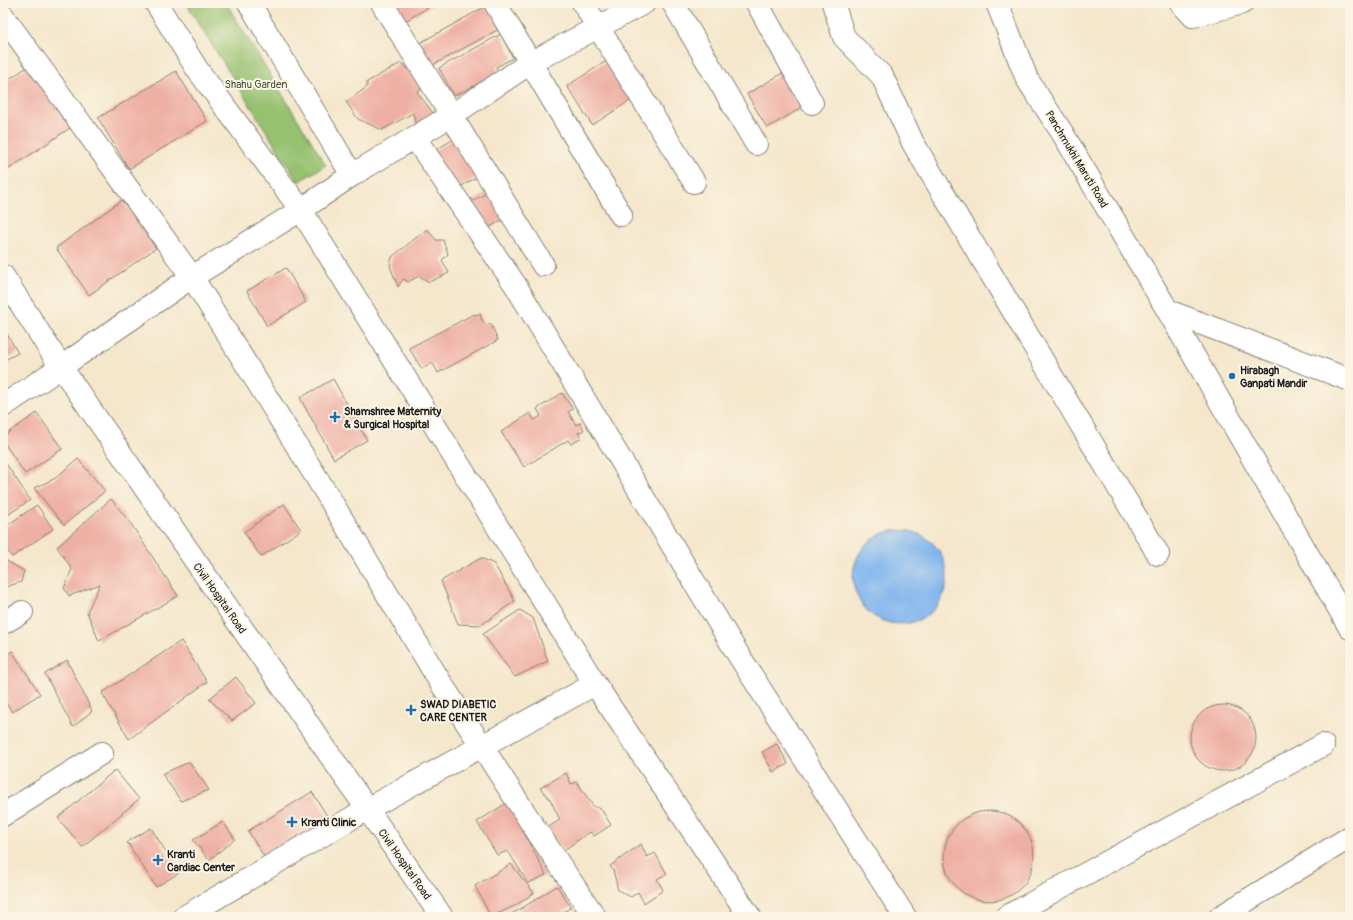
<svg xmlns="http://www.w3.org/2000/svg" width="1353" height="920" font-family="Pangolin,sans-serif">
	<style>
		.green { fill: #95c16f; stroke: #586e46 }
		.water { fill: #80b5ee; stroke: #4e6885 }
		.building { fill: #eeb0a4 }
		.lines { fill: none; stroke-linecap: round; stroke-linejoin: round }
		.minor-casing { stroke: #888274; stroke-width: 24 }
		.tertiary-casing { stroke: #888274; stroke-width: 24 }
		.secondary-casing { stroke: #888274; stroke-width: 24 }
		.minor { stroke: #fff; stroke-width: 22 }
		.tertiary { stroke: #fff; stroke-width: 22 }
		.secondary { stroke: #fff; stroke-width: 22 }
		.poi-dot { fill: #1f6fb2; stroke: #fcf5e5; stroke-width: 1.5 }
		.labels { text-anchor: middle; stroke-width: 4; stroke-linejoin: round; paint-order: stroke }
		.park-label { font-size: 11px; fill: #465639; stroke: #fcf5e5 }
		.street-label { font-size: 11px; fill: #1c1c1c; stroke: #fcf5e5 }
		.poi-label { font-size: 11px; font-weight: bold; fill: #1c1c1c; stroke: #fcf5e5; text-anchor: start }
	</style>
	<rect width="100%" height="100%" fill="#fcf5e5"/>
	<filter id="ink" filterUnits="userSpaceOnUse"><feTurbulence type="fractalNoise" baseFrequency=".025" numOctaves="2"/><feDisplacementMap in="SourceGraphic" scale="8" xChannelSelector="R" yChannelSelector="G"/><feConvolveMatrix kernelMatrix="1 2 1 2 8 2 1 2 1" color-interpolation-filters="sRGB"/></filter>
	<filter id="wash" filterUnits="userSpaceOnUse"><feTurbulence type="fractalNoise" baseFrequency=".012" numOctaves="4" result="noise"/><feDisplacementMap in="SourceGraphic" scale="16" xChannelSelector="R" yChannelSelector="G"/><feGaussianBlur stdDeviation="0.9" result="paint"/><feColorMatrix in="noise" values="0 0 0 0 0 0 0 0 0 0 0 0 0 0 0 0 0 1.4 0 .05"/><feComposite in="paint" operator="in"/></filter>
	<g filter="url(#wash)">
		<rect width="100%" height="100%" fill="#f4e7cc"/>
		<polygon class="green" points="186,3 226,3 326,165 298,182"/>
		<circle class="water" cx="900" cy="577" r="47"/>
		<g id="blocks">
			<g class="building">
				<polygon points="388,3 436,3 400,24"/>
				<polygon points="488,5 501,28 431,66 418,44"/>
				<polygon points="501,34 513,58 496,67 500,75 485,83 481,82 454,96 439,68"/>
				<polygon points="608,60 633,99 592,125 567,86"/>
				<polygon points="401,63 413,73 422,88 417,92 433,113 416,126 413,113 382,130 358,119 346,102 367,87 367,82"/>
				<polygon points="32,64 73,126 6,171 3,166 3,83"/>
				<polygon points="788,70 808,104 767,128 747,94"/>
				<polygon points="176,71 207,121 129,169 98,118"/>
				<polygon points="459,136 482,174 455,190 432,152"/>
				<polygon points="488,192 504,219 487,229 471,202"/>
				<polygon points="122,200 156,248 89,295 56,248"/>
				<polygon points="427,229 436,240 443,240 448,254 442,260 449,273 429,282 419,276 408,282 403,279 398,287 390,266 392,257"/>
				<polygon points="286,268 306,302 267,326 247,291"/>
				<polygon points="480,314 483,323 491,324 498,340 438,373 433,363 422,369 409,348 472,315"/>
				<polygon points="3,327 18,353 3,361"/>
				<polygon points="333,379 367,440 334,459 300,398"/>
				<polygon points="562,393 573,409 568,412 576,425 580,423 584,430 578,433 581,438 571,444 568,440 524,467 501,432 530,413 534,420 541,416 537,409"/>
				<polygon points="37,413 62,449 25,474 3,441 3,436"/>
				<polygon points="3,459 30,500 3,518"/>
				<polygon points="78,459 105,491 64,525 34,488 54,479"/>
				<polygon points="111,499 129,521 178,596 99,641 87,612 100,584 69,596 64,588 72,569 57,547"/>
				<polygon points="284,504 301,530 261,557 244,532"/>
				<polygon points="37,505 53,529 12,557 3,544 3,528"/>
				<polygon points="481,558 494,564 515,601 481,625 458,624 441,581"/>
				<polygon points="3,559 24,571 21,582 3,588"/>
				<polygon points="520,610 533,618 548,661 515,677 483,634"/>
				<polygon points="181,641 207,682 129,739 102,693"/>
				<polygon points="12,651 40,694 12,712 3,698 3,657"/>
				<polygon points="67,660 92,711 73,727 45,674"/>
				<polygon points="236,677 256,703 232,721 209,699"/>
				<circle cx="1223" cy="738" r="33"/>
				<polygon points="777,744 788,764 773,772 762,752"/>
				<polygon points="189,762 209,790 181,801 162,774"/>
				<polygon points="115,770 139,799 82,847 58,818"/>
				<polygon points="566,773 571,784 577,782 593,806 601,809 611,825 594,836 590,832 564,850 545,829 560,820 550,799 540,788"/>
				<polygon points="312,792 332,824 268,863 248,831"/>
				<polygon points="508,802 546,875 528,883 508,851 497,855 477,822"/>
				<circle cx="989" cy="856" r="45"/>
				<polygon points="223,822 235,839 209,860 193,840"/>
				<polygon points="151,828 179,873 156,887 127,842"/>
				<polygon points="641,844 647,857 655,853 667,874 657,879 663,890 644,903 638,892 631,897 618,890 613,870 610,866"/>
				<polygon points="511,864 534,893 516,905 491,917 475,886"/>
				<polygon points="557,886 571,907 556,917 505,917 519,910"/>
				<polygon points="578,910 583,917 567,917"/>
			</g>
		</g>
	</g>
	<g filter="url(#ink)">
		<use href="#blocks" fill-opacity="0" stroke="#888274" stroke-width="1"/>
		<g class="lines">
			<defs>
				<g id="minor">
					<polyline points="156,3 197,69 301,210 595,684 750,917"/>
					<polyline points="249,3 352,175"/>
					<polyline points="382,3 543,265"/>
					<polyline points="495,3 621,215"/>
					<polyline points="583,3 694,182"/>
					<polyline points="673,3 756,144"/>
					<polyline points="757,3 812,103"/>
					<polyline points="833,3 844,37 882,76 913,143 1158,554"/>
					<polyline points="1181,3 1193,16 1242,3"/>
					<polyline points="3,16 192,277 328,496 439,680 532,824 595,917"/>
					<polyline points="415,138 516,286 736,651 905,917"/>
					<polyline points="3,406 61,367"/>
					<polyline points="3,623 22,612"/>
					<polyline points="3,815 102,753"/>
					<polyline points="184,917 367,809 595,684"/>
					<polyline points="1006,917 1323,745"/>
					<polyline points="1220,917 1350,837"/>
				</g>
				<g id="tertiary">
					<polyline points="997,3 1027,79 1063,134 1168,311 1350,628"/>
					<polyline points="1168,311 1350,380"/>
					<polyline points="61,367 192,277 301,210 352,175 452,115 530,63 644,3"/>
				</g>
				<polyline id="secondary" points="3,276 61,367 442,917"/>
			</defs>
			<use href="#minor" class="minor-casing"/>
			<use href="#tertiary" class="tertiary-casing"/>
			<use href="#secondary" class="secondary-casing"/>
			<use href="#minor" class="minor"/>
			<use href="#tertiary" class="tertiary"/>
			<use href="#secondary" class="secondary"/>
		</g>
	</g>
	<g class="poi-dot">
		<circle cx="1232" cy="376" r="4"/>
		<path d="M333 411h4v4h4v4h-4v4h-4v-4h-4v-4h4z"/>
		<path d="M409 704h4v4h4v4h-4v4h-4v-4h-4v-4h4z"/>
		<path d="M290 816h4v4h4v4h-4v4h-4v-4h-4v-4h4z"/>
		<path d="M156 854h4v4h4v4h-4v4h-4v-4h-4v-4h4z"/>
	</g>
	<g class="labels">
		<g class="park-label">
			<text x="256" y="88">Shahu Garden</text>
		</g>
		<g class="street-label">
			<text transform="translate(1077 159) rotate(59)" y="4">Panchmukhi Maruti Road</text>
			<text transform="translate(220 598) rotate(55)" y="4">Civil Hospital Road</text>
			<text transform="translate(405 864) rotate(55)" y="4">Civil Hospital Road</text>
		</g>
		<g class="poi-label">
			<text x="1240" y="374">Hirabagh<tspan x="1240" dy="13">Ganpati Mandir</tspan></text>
			<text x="344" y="415">Shamshree Maternity<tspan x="344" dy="13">&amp; Surgical Hospital</tspan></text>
			<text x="420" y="708">SWAD DIABETIC<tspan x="420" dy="13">CARE CENTER</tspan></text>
			<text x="301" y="826">Kranti Clinic</text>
			<text x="167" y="858">Kranti<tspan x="167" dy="13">Cardiac Center</tspan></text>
		</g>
	</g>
	<rect width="1353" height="920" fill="none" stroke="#fcf5e5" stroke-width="16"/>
</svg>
